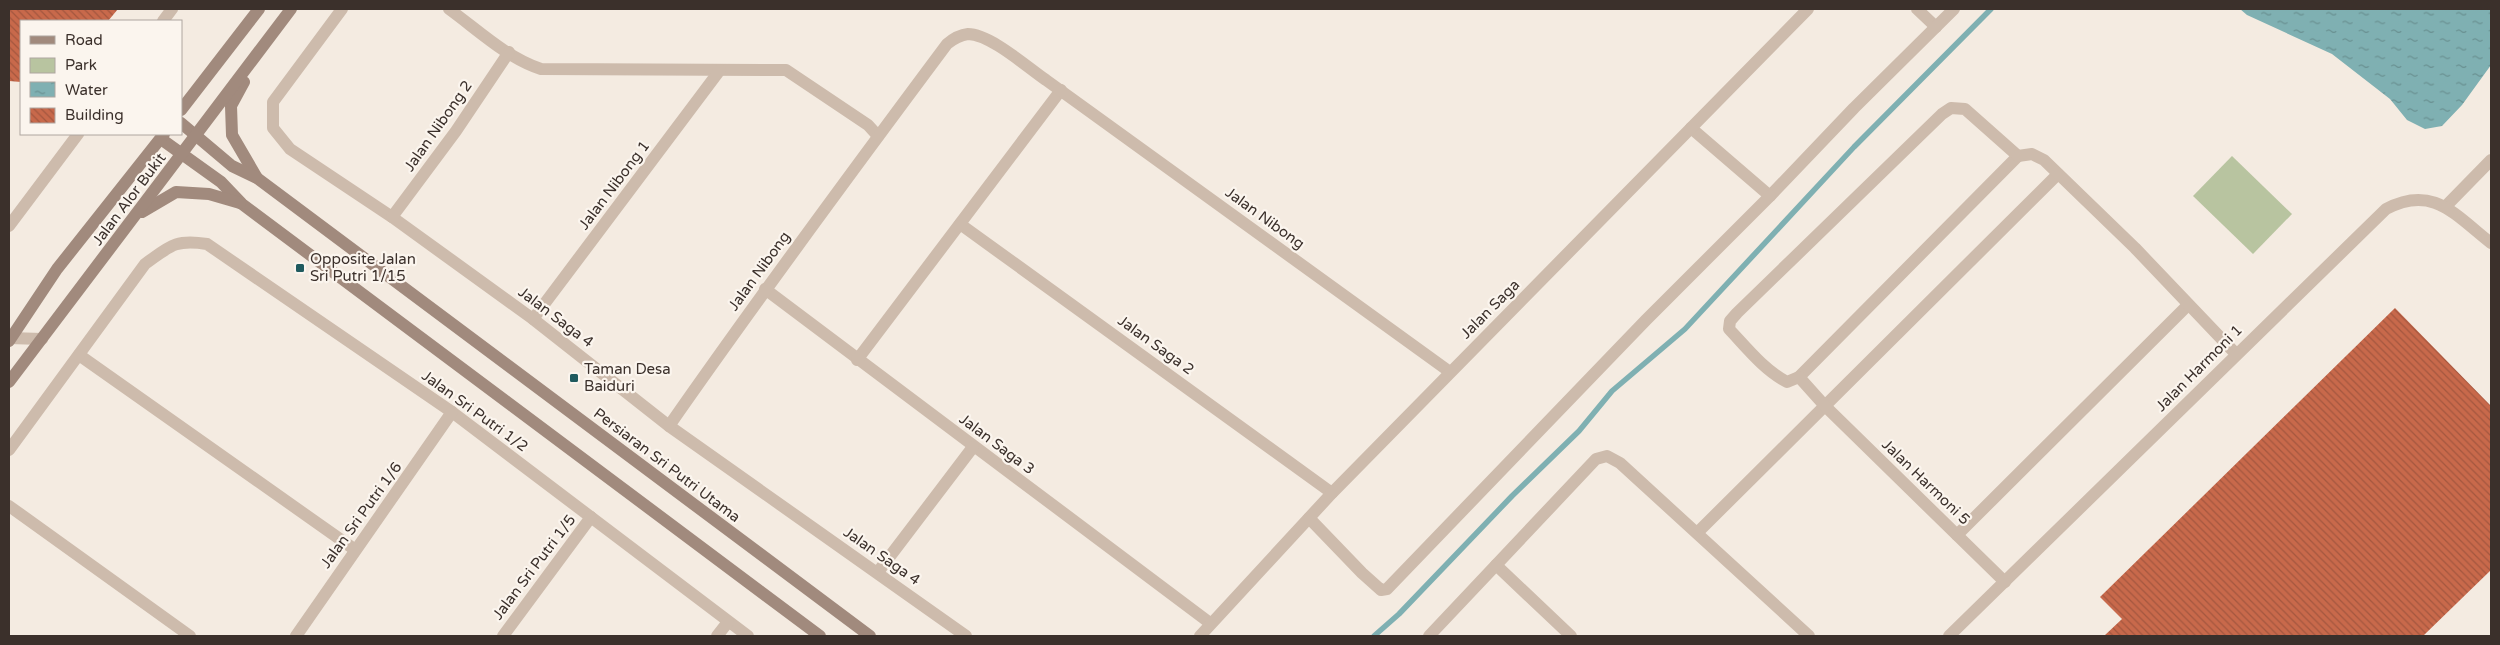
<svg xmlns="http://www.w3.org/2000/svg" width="2500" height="645" font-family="'Varela Round',sans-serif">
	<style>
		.park { fill: #b8c4a0 }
		.water { fill: url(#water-ripples) }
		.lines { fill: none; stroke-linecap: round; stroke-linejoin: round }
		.stream { stroke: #7fb0b2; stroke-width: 5.5 }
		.building { fill: url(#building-back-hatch) }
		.minor { stroke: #cdbbac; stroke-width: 12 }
		.tertiary { stroke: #cdbbac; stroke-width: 12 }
		.secondary { stroke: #a18a7d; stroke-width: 12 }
		.poi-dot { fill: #1f5a5e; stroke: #fbf5ee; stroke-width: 2 }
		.labels { text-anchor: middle; stroke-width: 4.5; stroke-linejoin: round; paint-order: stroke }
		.street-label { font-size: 15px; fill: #3b302b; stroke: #fbf5ee }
		.poi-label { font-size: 15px; fill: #3b302b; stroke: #fbf5ee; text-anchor: start }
	</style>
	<defs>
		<pattern id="water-ripples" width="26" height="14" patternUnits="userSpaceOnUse" patternTransform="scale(1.25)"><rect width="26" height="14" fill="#7fb0b2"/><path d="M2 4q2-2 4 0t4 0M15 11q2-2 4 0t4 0" fill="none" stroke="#699091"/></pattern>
		<pattern id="building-back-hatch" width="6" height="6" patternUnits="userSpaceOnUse" patternTransform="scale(1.25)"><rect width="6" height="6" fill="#c8694b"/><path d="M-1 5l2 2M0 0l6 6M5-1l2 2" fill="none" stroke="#a4573f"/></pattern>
	</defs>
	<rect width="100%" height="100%" fill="#f4ebe1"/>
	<polygon class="park" points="2232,156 2292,214 2253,254 2193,196"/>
	<polygon class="water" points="2240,9 2491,9 2491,65 2462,105 2442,126 2425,129 2407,120 2390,99 2332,54 2247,15"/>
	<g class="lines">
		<polyline class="stream" points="1374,636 1399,614 1512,496 1579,431 1612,391 1685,329 1854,147 1991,9"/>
	</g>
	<g class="building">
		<polygon points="9,9 118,9 108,21 21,21 21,82 9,81"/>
		<polygon points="2395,308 2491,406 2491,570 2423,636 2104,636 2122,619 2100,597"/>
	</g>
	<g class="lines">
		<g class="minor">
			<polyline points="342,9 273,102 273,128 290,149 392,217 533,319 669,426 966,636"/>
			<path d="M449 9C478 30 507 58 541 69L786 70 868 125 878 136"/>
			<polyline points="1917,9 1936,27"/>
			<polyline points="163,21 172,9"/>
			<polyline points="1691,128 1770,196 1854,108 1954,9"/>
			<polyline points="2445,207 2491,160"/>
			<polyline points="392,217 456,131 509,52"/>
			<polyline points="960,224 1332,493"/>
			<polyline points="9,226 78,134"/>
			<polyline points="765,289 1210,623"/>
			<polyline points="533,319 720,70"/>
			<polyline points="9,338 42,339"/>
			<polyline points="79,355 354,549"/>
			<polyline points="857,360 1061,90"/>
			<polyline points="1799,377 2018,156"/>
			<path d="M669 426C759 297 853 170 947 44 953 39 959 35 968 34 990 34 1027 67 1046 80L1450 372"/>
			<path d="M9 450 145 264C170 246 175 239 207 244L452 412 748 636"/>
			<polyline points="9,506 190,636"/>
			<polyline points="1309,518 1362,573 1381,590 1387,589 1646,320 1770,196"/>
			<polyline points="1698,532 2058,174"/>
			<polyline points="1957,535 2188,305"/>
			<polyline points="1496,565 1571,636"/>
			<polyline points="878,572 973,447"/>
			<path d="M2005 582 1825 406 1799 377 1787 382C1764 370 1746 347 1729 329L1730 321 1737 313 1942 114 1951 108 1965 109 2018 156 2032 154 2044 160 2135 248 2236 354"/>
			<polyline points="296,636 452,412"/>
			<polyline points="503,636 591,517"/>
			<polyline points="717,636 728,622"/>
			<polyline points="1429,636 1596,459 1607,456 1620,463 1809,636"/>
			<path d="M1949 636 2386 209C2433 184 2455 215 2491 243"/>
		</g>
		<polyline class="tertiary" points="1200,636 1332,493 1808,9"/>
		<g class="secondary">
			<polyline points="244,82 231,106 232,135 257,178"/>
			<polyline points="181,110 259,9"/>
			<polyline points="181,123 232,166 257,178 870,636"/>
			<polyline points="161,139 221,182 242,204 820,636"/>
			<polyline points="142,212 176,192 209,194 240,203"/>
			<polyline points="9,341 57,269 164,134"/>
			<polyline points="9,382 291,9"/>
		</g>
	</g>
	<g class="poi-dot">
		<rect x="295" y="263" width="10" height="10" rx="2.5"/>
		<rect x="569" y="373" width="10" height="10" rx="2.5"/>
	</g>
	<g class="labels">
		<g class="street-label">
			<text transform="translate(438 126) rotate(-55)" y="5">Jalan Nibong 2</text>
			<text transform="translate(614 185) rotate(-53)" y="5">Jalan Nibong 1</text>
			<text transform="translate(129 199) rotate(-53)" y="5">Jalan Alor Bukit</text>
			<text transform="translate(1265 218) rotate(36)" y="5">Jalan Nibong</text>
			<text transform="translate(759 271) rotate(-54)" y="5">Jalan Nibong</text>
			<text transform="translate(1490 309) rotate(-45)" y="5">Jalan Saga</text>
			<text transform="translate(556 317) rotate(37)" y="5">Jalan Saga 4</text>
			<text transform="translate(1156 345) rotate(36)" y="5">Jalan Saga 2</text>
			<text transform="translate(2199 368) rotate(-45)" y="5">Jalan Harmoni 1</text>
			<text transform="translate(475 411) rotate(36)" y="5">Jalan Sri Putri 1/2</text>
			<text transform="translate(997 444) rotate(37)" y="5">Jalan Saga 3</text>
			<text transform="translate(667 465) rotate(37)" y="5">Persiaran Sri Putri Utama</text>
			<text transform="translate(1926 482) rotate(44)" y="5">Jalan Harmoni 5</text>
			<text transform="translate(361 515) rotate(-54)" y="5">Jalan Sri Putri 1/6</text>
			<text transform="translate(882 556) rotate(35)" y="5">Jalan Saga 4</text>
			<text transform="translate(534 567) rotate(-53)" y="5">Jalan Sri Putri 1/5</text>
		</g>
		<g class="poi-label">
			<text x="310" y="264">Opposite Jalan<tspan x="310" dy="17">Sri Putri 1/15</tspan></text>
			<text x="584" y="374">Taman Desa<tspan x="584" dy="17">Baiduri</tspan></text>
		</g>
	</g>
	<rect width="2500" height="645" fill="none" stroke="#3b302b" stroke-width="20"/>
	<rect x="20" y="20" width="162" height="115" fill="#fbf5ee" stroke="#aea6a0"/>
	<rect x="30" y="36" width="25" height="8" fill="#a18a7d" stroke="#aea6a0"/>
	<text x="65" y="45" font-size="15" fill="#3b302b">Road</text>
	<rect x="30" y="58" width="25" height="15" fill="#b8c4a0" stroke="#aea6a0"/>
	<text x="65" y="70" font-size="15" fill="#3b302b">Park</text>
	<rect x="30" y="82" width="25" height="15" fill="url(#water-ripples)" stroke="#aea6a0"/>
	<text x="65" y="95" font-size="15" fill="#3b302b">Water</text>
	<rect x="30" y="108" width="25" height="15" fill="url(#building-back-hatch)" stroke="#aea6a0"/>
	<text x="65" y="120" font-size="15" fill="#3b302b">Building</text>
</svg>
